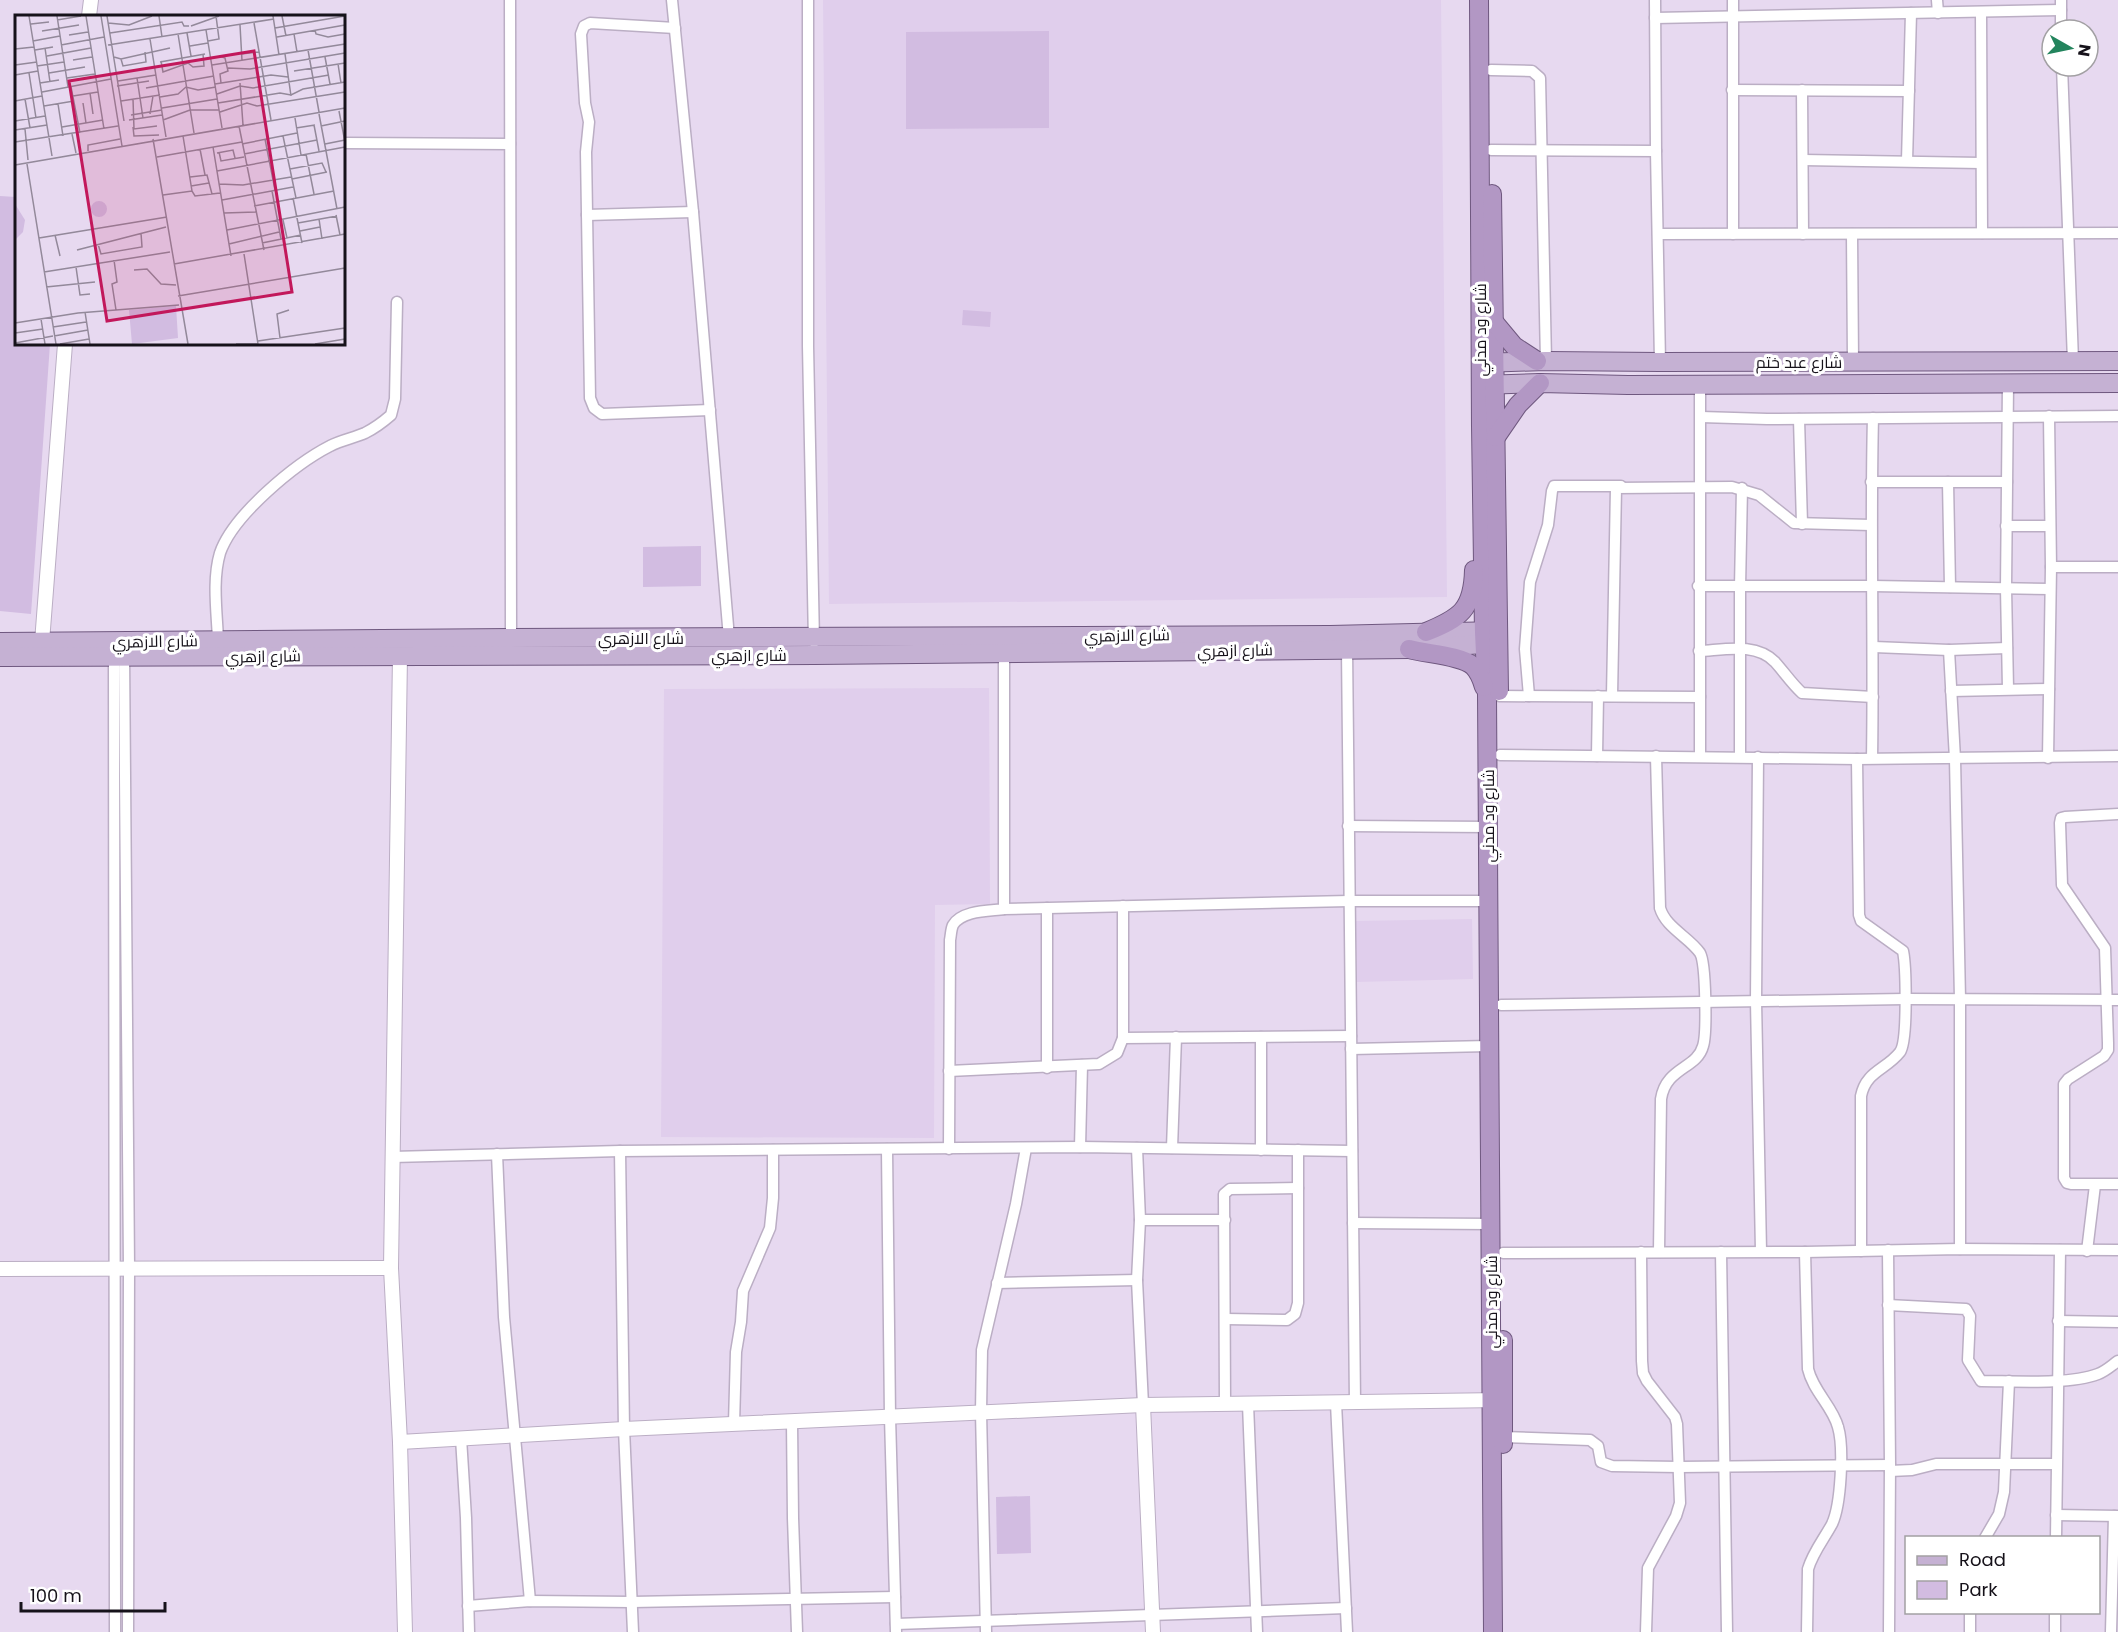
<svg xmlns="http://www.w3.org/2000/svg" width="2118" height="1632" font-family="Poppins,Cairo,sans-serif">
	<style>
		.built { fill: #e0ceec }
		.green { fill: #d2bce1 }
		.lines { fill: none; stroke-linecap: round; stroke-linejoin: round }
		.minor-casing { stroke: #bbaec4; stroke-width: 13 }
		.tertiary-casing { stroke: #bbaec4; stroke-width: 16 }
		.primary-casing { stroke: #6f587f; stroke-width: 20 }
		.trunk-casing { stroke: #6f587f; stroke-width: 20 }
		.minor { stroke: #fff; stroke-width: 10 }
		.tertiary { stroke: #fff; stroke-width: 14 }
		.primary { stroke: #c5b1d3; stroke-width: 18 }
		.trunk { stroke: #b297c4; stroke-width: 18 }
		.labels { text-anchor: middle; stroke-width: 6; stroke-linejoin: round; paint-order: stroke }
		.street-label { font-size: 16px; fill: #16121a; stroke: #fff }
		.inset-road { fill: none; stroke: #93899a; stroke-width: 1.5 }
		.view { fill: #c2185b; fill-opacity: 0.15; stroke: #c2185b; stroke-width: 3 }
		.inset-edge { fill: none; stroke: #16121a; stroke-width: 3 }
	</style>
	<rect width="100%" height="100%" fill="#e7d9f0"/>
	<g class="built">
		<polygon points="823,0 1441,0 1447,597 829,604"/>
		<polygon points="989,688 990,904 935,905 934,1138 661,1137 664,689"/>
		<polygon points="1472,919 1473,979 1357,982 1356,921"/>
	</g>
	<g class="green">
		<polygon points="1049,31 1049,128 906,129 906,32"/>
		<polygon points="0,196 16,197 16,344 50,344 31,614 0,611"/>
		<polygon points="963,310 991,312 990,327 962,325"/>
		<polygon points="701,546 701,586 643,587 643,547"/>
		<polygon points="1030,1496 1031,1553 997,1554 996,1497"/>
	</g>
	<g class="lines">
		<defs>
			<g id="minor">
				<polyline points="510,0 511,638"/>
				<polyline points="672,0 693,212 729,638"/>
				<polyline points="808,0 808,346 814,642"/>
				<polyline points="1655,0 1656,151 1660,362"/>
				<polyline points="1937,0 1938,13"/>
				<polyline points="2061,0 2061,30"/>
				<polyline points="1981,12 1982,233"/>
				<polyline points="1655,18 2061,10"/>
				<polyline points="675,28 590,23 584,26 581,34 585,103 589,122 586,152 590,398 594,408 602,414 710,410"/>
				<polyline points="2062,66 2073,361"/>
				<polyline points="1491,70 1532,71 1540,78 1546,361"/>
				<polyline points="1732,90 1909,91"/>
				<polyline points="1802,90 1803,234"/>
				<polyline points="344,143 510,144"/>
				<polyline points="1491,150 1656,151"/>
				<polyline points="1803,160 1981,163"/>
				<polyline points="1907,161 1911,13"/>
				<polyline points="587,215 693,212"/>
				<polyline points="1658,234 2118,233"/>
				<polyline points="1733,234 1733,0"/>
				<polyline points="1852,234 1853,361"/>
				<polyline points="1701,417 1767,419 2118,416"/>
				<polyline points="1799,419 1802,524"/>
				<polyline points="1871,482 2007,482"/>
				<polyline points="1948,482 1950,587"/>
				<polyline points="2006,526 2050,526"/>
				<polyline points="2051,567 2118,567"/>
				<polyline points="1698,586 1873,586 2050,589"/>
				<path d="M218 640C217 613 212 580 220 553 233 515 295 464 330 446 341 440 354 438 365 433 375 428 383 422 391 415L395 399 397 302"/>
				<polyline points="1874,647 1949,650 2007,648"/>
				<polyline points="1347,649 1355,1403"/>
				<polyline points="1949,650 1955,759 1960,999 1960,1249"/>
				<path d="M1699 651C1723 650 1756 642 1775 662 1784 672 1792 684 1802 693L1873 697"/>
				<polyline points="114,654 115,1632"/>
				<polyline points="124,654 129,1268 128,1632"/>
				<polyline points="2008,689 2006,588 2008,384"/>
				<polyline points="1951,691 2049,689"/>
				<polyline points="1499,696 1700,697"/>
				<polyline points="1529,696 1525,649 1530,582 1548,525 1552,491 1554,486 1621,486"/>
				<polyline points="1612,696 1616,488 1732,487 1759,495 1794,523 1871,525"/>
				<polyline points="1500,755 1857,759 2118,756"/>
				<polyline points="1597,756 1598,696"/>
				<path d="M1656 756 1660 908C1666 928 1689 937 1700 953 1706 963 1707 1034 1703 1046 1697 1069 1666 1067 1661 1099L1659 1251"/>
				<polyline points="1700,756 1700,384"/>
				<polyline points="1740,757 1740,587 1742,488"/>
				<polyline points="1758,757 1756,1001 1761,1251"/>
				<path d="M1872 758C1874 645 1870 532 1873 418"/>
				<polyline points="2048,758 2051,567 2049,416"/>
				<path d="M1857 759 1859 915 1861 921 1903 951C1906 966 1908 1041 1900 1052 1886 1070 1866 1071 1861 1096V1251"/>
				<polyline points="2118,814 2065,817 2061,818 2060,823 2062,885 2105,948 2108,1043 2108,1050 2104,1056 2068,1079 2064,1084 2064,1178 2067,1183 2071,1184 2118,1184"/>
				<polyline points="1348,826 1489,827"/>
				<polyline points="1047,908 1047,1068"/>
				<polyline points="1004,909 1349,901 1489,901"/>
				<polyline points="1501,1005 1905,999 2118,1000"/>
				<polyline points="1123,1038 1351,1036"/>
				<polyline points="1351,1049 1489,1046"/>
				<polyline points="949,1071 1099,1064 1117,1053 1123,1038 1123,906"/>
				<polyline points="1080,1147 1082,1065"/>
				<polyline points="1137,1148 1140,1220 1137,1280 1143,1405"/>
				<polyline points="1172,1148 1176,1037"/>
				<polyline points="887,1149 890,1417 896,1632"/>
				<path d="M949 1149 950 940C951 935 951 929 953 925 962 910 990 911 1004 909V653"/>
				<polyline points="1261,1150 1261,1037"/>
				<polyline points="620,1151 624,1429 633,1632"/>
				<polyline points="497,1154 504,1317 530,1601"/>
				<polyline points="392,1157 620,1151 1080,1147 1352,1151"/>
				<polyline points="1140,1220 1225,1220"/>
				<polyline points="1353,1223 1491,1224"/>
				<polyline points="1888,1250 1890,1465 1889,1632"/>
				<polyline points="2087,1251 2095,1185"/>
				<polyline points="1641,1252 1642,1361 1643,1373 1647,1381 1675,1417 1677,1424 1680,1503 1676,1516 1648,1568 1646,1632"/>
				<polyline points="1721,1252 1727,1632"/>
				<path d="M1805 1252 1808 1369C1813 1391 1833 1407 1838 1427 1844 1447 1841 1505 1832 1524 1824 1539 1813 1552 1808 1569L1807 1632"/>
				<polyline points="1503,1253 1805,1252 1960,1249 2118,1250"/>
				<polyline points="997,1283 1137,1280"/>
				<path d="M1888 1305 1966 1309 1970 1316 1968 1360 1981 1381C2013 1381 2069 1385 2098 1374 2106 1371 2112 1365 2118 1361"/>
				<polyline points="1226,1319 1287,1320 1295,1314 1298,1303 1298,1150"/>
				<polyline points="2058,1321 2118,1322"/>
				<polyline points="1336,1403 1347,1632"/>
				<polyline points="1225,1404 1224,1194 1230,1189 1298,1188"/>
				<polyline points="1248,1404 1257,1632"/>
				<polyline points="792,1422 793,1518 797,1632"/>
				<polyline points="734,1424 736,1352 741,1322 743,1291 770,1228 773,1198 773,1150"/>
				<polyline points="1503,1437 1590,1440 1598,1446 1601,1462 1612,1466 1679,1467 1890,1465"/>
				<polyline points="461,1438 466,1518 469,1632"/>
				<polyline points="1890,1471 1912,1470 1936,1464 2056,1464"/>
				<polyline points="2056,1515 2118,1516"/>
				<polyline points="1985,1538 1999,1514 2004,1492 2009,1381"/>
				<polyline points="2056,1538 2060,1250"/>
				<polyline points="468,1606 530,1601 632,1602 895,1597"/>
				<polyline points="896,1624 1346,1608"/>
				<polyline points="986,1632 981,1412 982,1350 1016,1204 1026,1148"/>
				<polyline points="1970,1632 1970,1612"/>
				<polyline points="2055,1632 2055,1612"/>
				<polyline points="2111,1632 2114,1516"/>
			</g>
			<g id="tertiary">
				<polyline points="89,16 91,0"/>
				<polyline points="42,642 65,344"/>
				<polyline points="400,655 391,1268 400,1442 405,1632"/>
				<polyline points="0,1269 391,1268"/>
				<polyline points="1143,1405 1153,1632"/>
				<polyline points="400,1442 624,1429 1143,1405 1501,1400"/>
			</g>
			<g id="primary">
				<polyline points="1481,363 1546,361 1660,362 2118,361"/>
				<polyline points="1481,385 1540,383 1628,385 2118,383"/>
				<polyline points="0,642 511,638 1330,635 1497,631"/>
				<polyline points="0,657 815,655 1409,649 1498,643"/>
			</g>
			<g id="trunk">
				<polyline points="1479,0 1481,426 1484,632 1487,695 1493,1632"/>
				<polyline points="1492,194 1499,691"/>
				<polyline points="1494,322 1514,346 1537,361"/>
				<polyline points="1496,437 1518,405 1540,383"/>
				<path d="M1426 632C1460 618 1473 610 1474 570"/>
				<path d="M1409 649C1426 654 1460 655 1473 666 1479 672 1482 680 1484 687"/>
				<polyline points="1503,1340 1503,1444"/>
			</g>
		</defs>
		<use href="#minor" class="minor-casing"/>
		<use href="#tertiary" class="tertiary-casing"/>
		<use href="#primary" class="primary-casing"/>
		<use href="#trunk" class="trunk-casing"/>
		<use href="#minor" class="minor"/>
		<use href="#tertiary" class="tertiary"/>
		<use href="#primary" class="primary"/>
		<use href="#trunk" class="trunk"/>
	</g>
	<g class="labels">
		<g class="street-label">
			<text transform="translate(1480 330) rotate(-90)" y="6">شارع ود مدني</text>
			<text x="1799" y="368">شارع عبد ختم</text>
			<text transform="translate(1127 635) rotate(-1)" y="6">شارع الازهري</text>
			<text x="641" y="644">شارع الازهري</text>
			<text transform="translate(155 641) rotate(-1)" y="6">شارع الازهري</text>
			<text transform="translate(1235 650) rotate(-1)" y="6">شارع ازهري</text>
			<text x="749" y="661">شارع ازهري</text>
			<text transform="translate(263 656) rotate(-1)" y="6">شارع ازهري</text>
			<text transform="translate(1488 816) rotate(-90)" y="6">شارع ود مدني</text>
			<text transform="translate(1491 1302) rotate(-90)" y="6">شارع ود مدني</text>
		</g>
	</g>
	<g transform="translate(15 15)">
		<rect width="330" height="330" fill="#e7d9f0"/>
		<path d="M76 194a8 8 0 1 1 16 0a8 8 0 1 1-16 0ZM0 189 10 205 8 217 0 225ZM161 291 163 323 117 329 114 295Z" fill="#d2bce1"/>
		<path class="inset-road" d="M14 1 37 141M42 1 53 72M71 1 89 114M86 1 107 131M92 1 109 106M144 1 147 22M258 1 264 40M267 1 271 21M42 5 66 1M93 8 114 10 137 1M239 8 256 105M16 9 34 7M225 10 227 46M176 11 204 1M260 13 330 1M191 15 207 113M300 15 301 19 313 22 330 19M27 16 64 10M95 18 167 7 169 11H174M172 18 176 41M163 19 179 118M279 19 282 37M54 20 73 17M262 22 330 10M135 24 151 122M18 26 45 21M193 26 204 24 201 1M46 30 89 22M93 30 259 4M175 31 193 28M30 33 35 67M0 34 19 32M20 35 38 32M293 35 304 97M226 39 244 37M270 39 276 81M32 41 76 33M204 41 210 43 213 56 205 59 206 68M99 42 106 44 155 33M310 42 315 69M106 44 108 51 131 47 130 37M58 45 77 42M146 46 148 57 173 48 178 52 189 51 188 39M145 47 190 39M323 49 326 68M0 50 22 47M197 50 330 29M22 51 49 47M213 53 235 54 330 38M279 56 330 48M14 58 21 103M34 58 70 52M0 60 23 56M52 63 80 59M122 63 128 103M103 66 141 60M25 68 44 65M225 68 228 110M200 69 256 60 273 62M102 71 134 66M56 72 65 118M131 73 199 61M27 77 96 64M75 78 78 99M202 79 225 71 238 73 314 60M58 81 83 77M145 82 163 79 171 72 183 75 201 72M10 84 15 113M118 84 119 114 142 111M0 86 27 81M106 86 145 80M68 88 71 108M203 88 265 78 276 80 288 74 330 67M43 89 48 121M29 91 59 86M147 93 202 84M324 96 330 127M205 97 232 88 242 91 330 77M135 99 138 81M304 99 322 194M116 100 147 95M280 103 286 140M114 105 147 100M148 105 175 95H204M0 106 30 101M299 110 304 136M224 111 249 235M306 111 330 106M47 112 88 105M118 112 119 121 144 120M281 113 300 110M10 114 13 145M0 115 32 110M57 119 61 138M168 121 177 176M268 121 281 183M138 124 173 329M250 124 260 175M0 127 103 111M227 129 282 118M310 129 330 125M198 132 216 241M185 134 190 160M73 136V130L105 124M204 137 206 146 229 142M202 138 218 135 220 143M229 139 302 125M291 139 299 179M142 142 227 127M12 149 41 329M0 150 330 93M275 154 307 148 311 157M202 156 330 132M175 162 192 160 197 179M277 164 312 157M204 169 228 170 276 162M176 171 194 168M257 176 266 224M148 180 177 176 180 181 205 178M278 183 287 228M207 185 278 172M239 191 319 176M209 198 241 197M321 200 325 220M304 204 307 224M268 205 272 223M283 208 322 201M212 215 330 192M285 216 305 212M40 220 45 241M24 223 152 202M247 228 286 220M83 229 86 239 127 232 126 218M214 229 264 217M62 235 151 212M229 239 243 329M99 245 102 267 97 269 101 295M159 249 330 219M61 252 65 280 75 279M119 255 132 254 146 269 161 270M29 257 155 237M31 272 80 267M163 281 330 253M70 297 75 329M26 304 30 329M0 308 63 298 164 290M38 312 71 307M0 318 28 314M39 321 73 315M265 323 262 299 274 295M243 326 330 313M0 328 38 321M45 329 74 324M221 329H243M300 329 330 324"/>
		<path class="view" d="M239 36 277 277 92 306 54 66Z"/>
		<rect width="330" height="330" class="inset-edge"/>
	</g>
	<rect x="1905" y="1536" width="195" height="78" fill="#ffffff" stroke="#a2a0a3" stroke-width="1.5"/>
	<rect x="1917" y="1556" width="30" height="9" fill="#c5b1d3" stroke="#a2a0a3" stroke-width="1.5"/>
	<text x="1959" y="1566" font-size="18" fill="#16121a">Road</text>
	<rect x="1917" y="1581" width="30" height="18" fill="#d2bce1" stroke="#a2a0a3" stroke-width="1.5"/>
	<text x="1959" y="1596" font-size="18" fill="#16121a">Park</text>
	<g transform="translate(2070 48) rotate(99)"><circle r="28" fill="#ffffff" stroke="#a2a0a3" stroke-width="1.5"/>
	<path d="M0-4.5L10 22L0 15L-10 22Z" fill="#23845d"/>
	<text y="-9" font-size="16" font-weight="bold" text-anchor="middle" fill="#16121a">N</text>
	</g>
	<path d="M21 1602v9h144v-9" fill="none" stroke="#16121a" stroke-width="3"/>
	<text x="30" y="1602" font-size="18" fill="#16121a" stroke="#ffffff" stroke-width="4.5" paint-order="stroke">100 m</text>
</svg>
